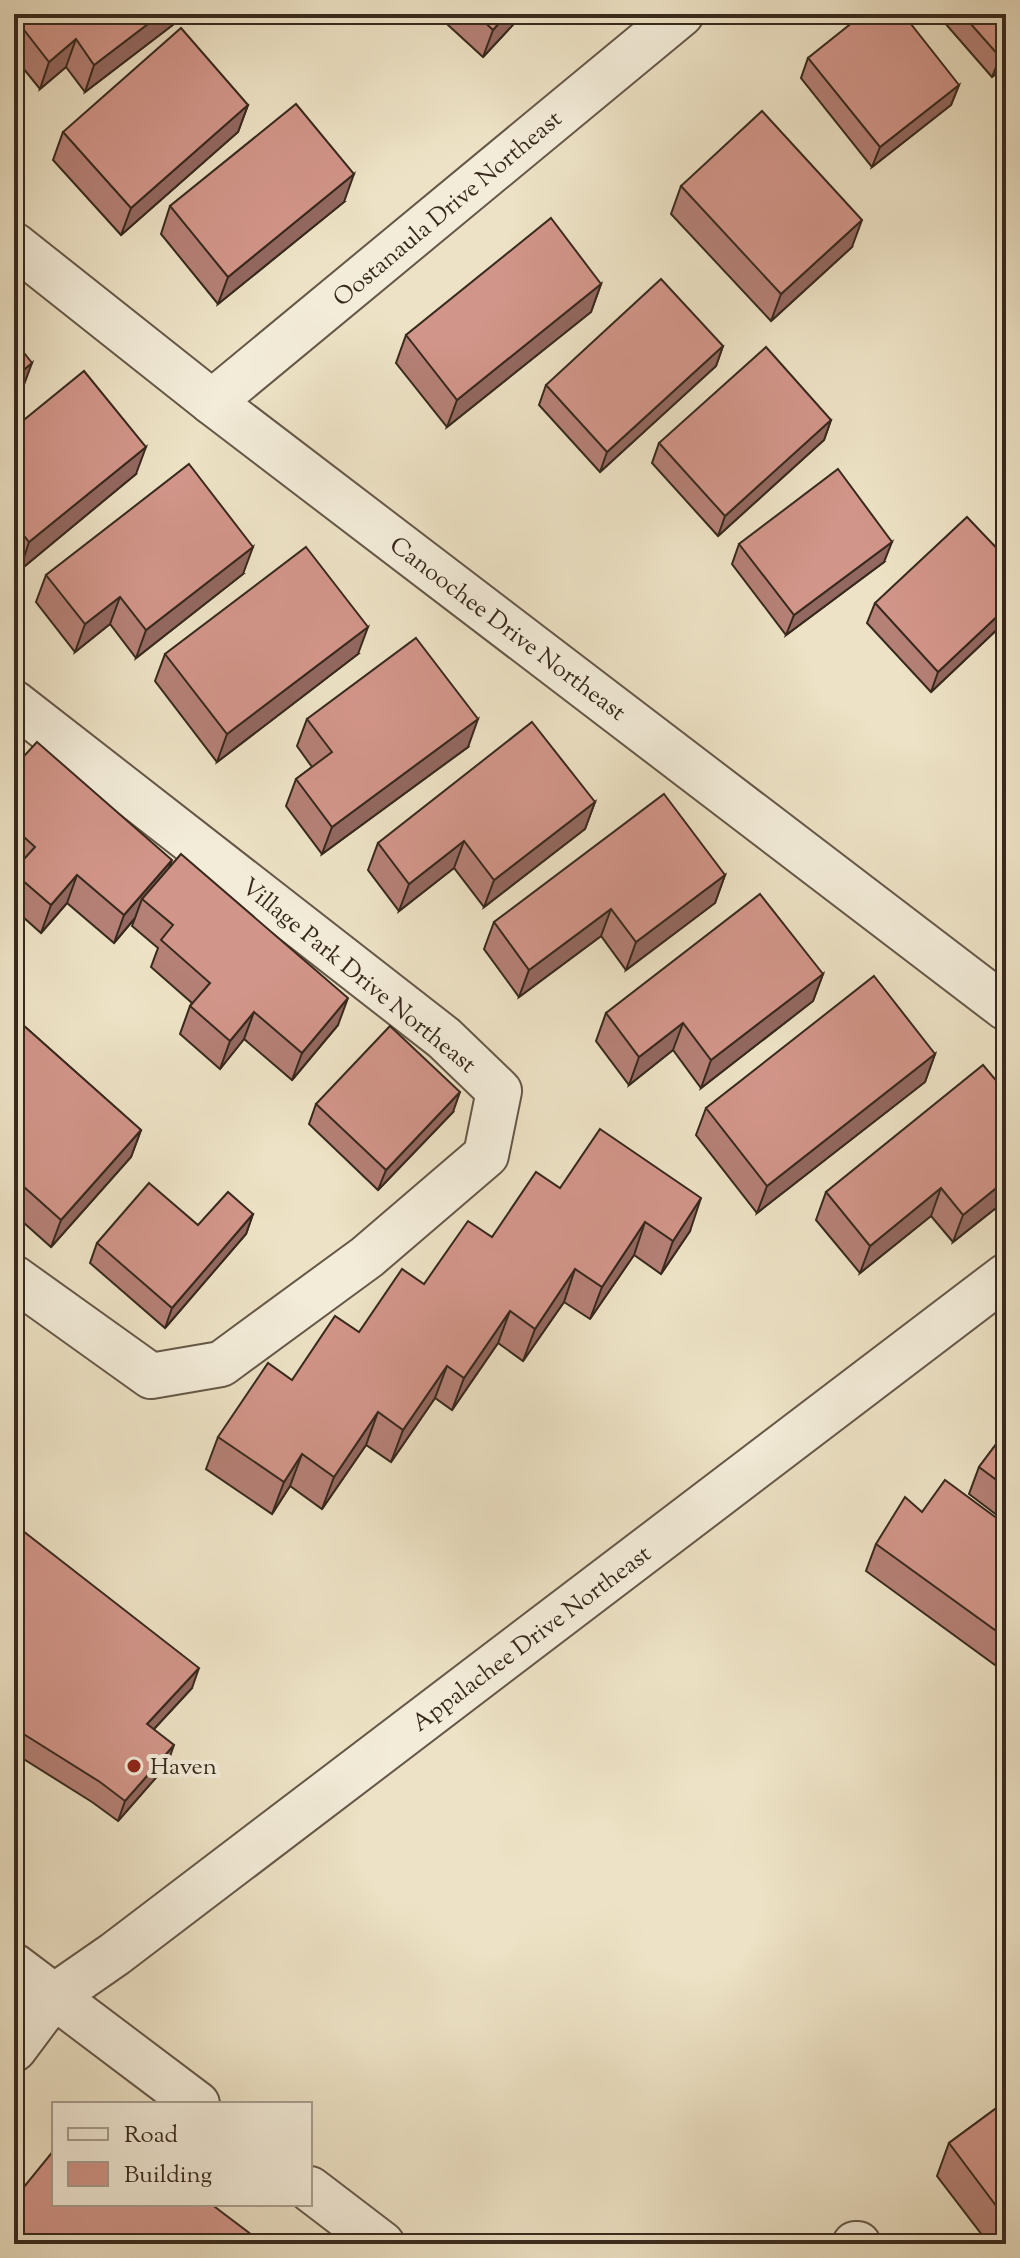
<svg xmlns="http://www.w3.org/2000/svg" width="1020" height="2258" font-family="'Sorts Mill Goudy',serif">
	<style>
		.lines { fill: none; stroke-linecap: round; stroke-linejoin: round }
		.minor-casing { stroke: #655747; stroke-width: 48 }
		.minor { stroke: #f3ecd9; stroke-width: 44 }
		.wall { fill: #b58076; stroke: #38291d; stroke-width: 2 }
		.shaded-wall { fill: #936860; stroke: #38291d; stroke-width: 2 }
		.building { fill: #d29589; stroke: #38291d; stroke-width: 2 }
		.poi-dot { fill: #8f2418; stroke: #f3ecd9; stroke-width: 3 }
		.labels { text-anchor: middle; stroke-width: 8; stroke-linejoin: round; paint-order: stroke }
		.street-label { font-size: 24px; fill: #38291d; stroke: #f3ecd9 }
		.poi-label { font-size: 24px; fill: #38291d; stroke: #f3ecd9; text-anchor: start }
	</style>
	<rect width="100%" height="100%" fill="#ede2c5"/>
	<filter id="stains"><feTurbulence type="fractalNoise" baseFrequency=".0025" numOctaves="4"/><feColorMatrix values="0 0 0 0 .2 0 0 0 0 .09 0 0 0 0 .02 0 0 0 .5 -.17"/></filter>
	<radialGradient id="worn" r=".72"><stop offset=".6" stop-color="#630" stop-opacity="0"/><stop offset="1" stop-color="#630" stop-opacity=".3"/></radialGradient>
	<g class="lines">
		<defs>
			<g id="minor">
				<polyline points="14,245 212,402 1006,1008"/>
				<polyline points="212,402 681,14"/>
				<polyline points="14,703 444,1038 499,1091 486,1155 367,1257 221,1364 151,1376 14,1278"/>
				<polyline points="14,1966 197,2104"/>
				<polyline points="14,2049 53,1997 115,1954 1006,1276"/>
				<polyline points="310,2189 382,2244"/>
				<polyline points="855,2244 858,2244"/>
			</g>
		</defs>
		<use href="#minor" class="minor-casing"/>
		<use href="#minor" class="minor"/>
	</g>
	<g class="wall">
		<polygon points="14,14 187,14 85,92 66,67 40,89 14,57"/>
		<polygon points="436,14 523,14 483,57"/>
		<polygon points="937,14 1006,14 1006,65 992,77"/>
		<polygon points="808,58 959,85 951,105 872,167 801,78"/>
		<polygon points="248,105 238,132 121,235 53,160 63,132"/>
		<polygon points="681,186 852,247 771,321 671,214"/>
		<polygon points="344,202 218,304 161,234 170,206"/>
		<polygon points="601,284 591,312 447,427 396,363 406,335"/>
		<polygon points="723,346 716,366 600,472 539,405 546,385"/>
		<polygon points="831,420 824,440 718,536 652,463 659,443"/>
		<polygon points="14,428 136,474 20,570 14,563"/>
		<polygon points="739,544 884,562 786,635 732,564"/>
		<polygon points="1006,558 1006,621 931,692 867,623 875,603"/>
		<polygon points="243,574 136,658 110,624 75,652 36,602 46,575"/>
		<polygon points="165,654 358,654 217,762 155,681"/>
		<polygon points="307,719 468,747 322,854 286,806 296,779 312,767 297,746"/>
		<polygon points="14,767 169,868 338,1025 292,1080 244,1039 220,1069 180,1034 190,1006 192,1003 151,967 158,948 132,926 135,918 114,943 67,903 41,933 14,909 14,870 17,867 14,864"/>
		<polygon points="595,802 585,829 484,907 454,868 399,911 368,870 378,843"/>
		<polygon points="725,875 715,903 626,970 601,936 519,997 484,949 494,922"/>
		<polygon points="823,974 813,1001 701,1088 673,1050 629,1085 596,1041 606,1013"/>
		<polygon points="14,1017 141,1130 131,1157 51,1247 14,1214"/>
		<polygon points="935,1054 925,1082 757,1213 696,1135 706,1108"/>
		<polygon points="1006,1092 1006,1200 953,1242 931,1216 860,1273 816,1220 826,1192"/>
		<polygon points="316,1104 453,1112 378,1190 309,1124"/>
		<polygon points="560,1188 690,1231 661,1274 634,1255 590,1319 564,1302 523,1361 498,1343 452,1410 435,1398 391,1462 366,1445 322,1509 290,1486 272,1514 206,1469 218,1437 292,1380"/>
		<polygon points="253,1214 246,1234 165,1328 90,1263 97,1243 198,1225"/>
		<polygon points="1006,1431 1006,1522 969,1494 979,1467"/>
		<polygon points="922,1512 1006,1525 1006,1673 866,1571 876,1544"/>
		<polygon points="14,1524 192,1688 154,1729 167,1765 118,1821 92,1802 14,1753"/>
		<polygon points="1006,2101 1006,2244 989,2244 937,2176 949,2143"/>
	</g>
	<g class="shaded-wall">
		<polygon points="161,14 187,14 85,92 94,65"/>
		<polygon points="507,14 523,14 483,57 493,30"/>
		<polygon points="76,39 66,67 40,89 49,62"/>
		<polygon points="1006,51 1006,65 992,77 1000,57"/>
		<polygon points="959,85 951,105 872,167 880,147"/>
		<polygon points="248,105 238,132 121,235 131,208"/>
		<polygon points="354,174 344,202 218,304 228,277"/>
		<polygon points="862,220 852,247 771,321 781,294"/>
		<polygon points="601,284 591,312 447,427 457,400"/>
		<polygon points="723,346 716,366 600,472 607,452"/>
		<polygon points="32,363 22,390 14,397 14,378"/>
		<polygon points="831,420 824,440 718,536 725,516"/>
		<polygon points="146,447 136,474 20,570 29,542"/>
		<polygon points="892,542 884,562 786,635 794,615"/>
		<polygon points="253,547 243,574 136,658 146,630"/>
		<polygon points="120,597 110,624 75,652 85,624"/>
		<polygon points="1006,608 1006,621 931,692 938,672"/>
		<polygon points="368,627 358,654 217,762 227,734"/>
		<polygon points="478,719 468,747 322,854 332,827"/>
		<polygon points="595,802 585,829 484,907 494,880"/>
		<polygon points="464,841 454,868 399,911 409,884"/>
		<polygon points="172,860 162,887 142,899 135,918 114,943 124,915"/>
		<polygon points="77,875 67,903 41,933 51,905"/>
		<polygon points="725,875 715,903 626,970 636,942"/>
		<polygon points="611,909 601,936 519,997 529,970"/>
		<polygon points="823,974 813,1001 701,1088 711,1060"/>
		<polygon points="348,998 338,1025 292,1080 302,1053"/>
		<polygon points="254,1012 244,1039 220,1069 230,1041"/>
		<polygon points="683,1023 673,1050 629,1085 639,1057"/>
		<polygon points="935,1054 925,1082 757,1213 767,1186"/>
		<polygon points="460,1092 453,1112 378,1190 386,1170"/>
		<polygon points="141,1130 131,1157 51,1247 61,1220"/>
		<polygon points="1006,1180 1006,1200 953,1242 963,1215"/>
		<polygon points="941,1188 931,1216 860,1273 870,1246"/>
		<polygon points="701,1198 690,1231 661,1274 673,1241"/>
		<polygon points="253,1214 246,1234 165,1328 172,1308"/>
		<polygon points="645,1222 634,1255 590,1319 602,1287"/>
		<polygon points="575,1269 564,1302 523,1361 535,1329"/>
		<polygon points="510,1311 498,1343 452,1410 464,1378"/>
		<polygon points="447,1366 435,1398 391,1462 403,1430"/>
		<polygon points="378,1412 366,1445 322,1509 334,1477"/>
		<polygon points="302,1454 290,1486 272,1514 284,1482"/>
		<polygon points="199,1668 192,1688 140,1744 147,1724"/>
		<polygon points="174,1745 167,1765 118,1821 125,1801"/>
	</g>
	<g class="building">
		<polygon points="14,14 161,14 94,65 76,39 49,62 14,17"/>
		<polygon points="476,14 507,14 493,30"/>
		<polygon points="863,14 903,14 959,85 880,147 808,58"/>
		<polygon points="962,14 1006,14 1006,51 1000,57"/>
		<polygon points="181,28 248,105 131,208 63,132"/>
		<polygon points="296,104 354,174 228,277 170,206"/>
		<polygon points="762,111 862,220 781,294 681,186"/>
		<polygon points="551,218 601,284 457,400 406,335"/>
		<polygon points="661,279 723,346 607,452 546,385"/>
		<polygon points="14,340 32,363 14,378"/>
		<polygon points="766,347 831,420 725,516 659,443"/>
		<polygon points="84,371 146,447 29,542 14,523 14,428"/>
		<polygon points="189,464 253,547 146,630 120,597 85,624 46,575"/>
		<polygon points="838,469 892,542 794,615 739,544"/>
		<polygon points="967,517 1006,558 1006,608 938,672 875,603"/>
		<polygon points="306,547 368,627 227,734 165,654"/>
		<polygon points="416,638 478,719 332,827 296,779 332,752 307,719"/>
		<polygon points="532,722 595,802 494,880 464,841 409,884 378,843"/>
		<polygon points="37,742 172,860 124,915 77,875 51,905 14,873 14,870 35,847 14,828 14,767"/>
		<polygon points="664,794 725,875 636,942 611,909 529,970 494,922"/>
		<polygon points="181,854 348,998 302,1053 254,1012 230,1041 190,1006 210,983 161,940 173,925 142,899"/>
		<polygon points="760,894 823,974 711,1060 683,1023 639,1057 606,1013"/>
		<polygon points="874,976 935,1054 767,1186 706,1108"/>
		<polygon points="14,1017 141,1130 61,1220 14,1178"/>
		<polygon points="390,1026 460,1092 386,1170 316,1104"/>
		<polygon points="983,1065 1006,1092 1006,1180 963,1215 941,1188 870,1246 826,1192"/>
		<polygon points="600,1129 701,1198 673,1241 645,1222 602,1287 575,1269 535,1329 510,1311 464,1378 447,1366 403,1430 378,1412 334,1477 302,1454 284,1482 218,1437 268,1363 292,1380 335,1316 359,1332 402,1269 424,1284 468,1221 492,1237 536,1172 560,1188"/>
		<polygon points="149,1183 198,1225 228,1192 253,1214 172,1308 97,1243"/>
		<polygon points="1006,1431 1006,1487 979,1467"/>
		<polygon points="945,1480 1006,1525 1006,1638 876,1544 905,1497 922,1512"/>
		<polygon points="14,1524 199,1668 147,1724 174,1745 125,1801 100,1782 14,1728"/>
		<polygon points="1006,2101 1006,2219 949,2143"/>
		<polygon points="54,2150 54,2204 211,2204 264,2244 14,2244 14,2199"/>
	</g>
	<circle class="poi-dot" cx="134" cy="1766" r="8"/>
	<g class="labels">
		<g class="street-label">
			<text transform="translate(447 208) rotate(-40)" y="8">Oostanaula Drive Northeast</text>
			<text transform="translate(508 628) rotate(37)" y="8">Canoochee Drive Northeast</text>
			<text transform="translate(359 975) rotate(39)" y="8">Village Park Drive Northeast</text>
			<text transform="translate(531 1638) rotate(-37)" y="8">Appalachee Drive Northeast</text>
		</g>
		<g class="poi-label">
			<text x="150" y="1774">Haven</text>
		</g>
	</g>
	<rect width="1020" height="2258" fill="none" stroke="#ede2c5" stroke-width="48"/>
	<rect x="16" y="16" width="988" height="2226" fill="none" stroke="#38291d" stroke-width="4"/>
	<rect x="24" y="24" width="972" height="2210" fill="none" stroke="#38291d" stroke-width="2"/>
	<rect x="52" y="2102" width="260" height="104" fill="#f3ecd9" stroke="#a89e8e" stroke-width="2"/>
	<rect x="68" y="2128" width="40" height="12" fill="#f3ecd9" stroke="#a89e8e" stroke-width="2"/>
	<text x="124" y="2142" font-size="24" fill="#38291d">Road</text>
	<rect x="68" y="2162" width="40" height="24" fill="#d29589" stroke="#a89e8e" stroke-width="2"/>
	<text x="124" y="2182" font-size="24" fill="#38291d">Building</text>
	<rect width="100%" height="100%" filter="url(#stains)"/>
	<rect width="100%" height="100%" fill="url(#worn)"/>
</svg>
